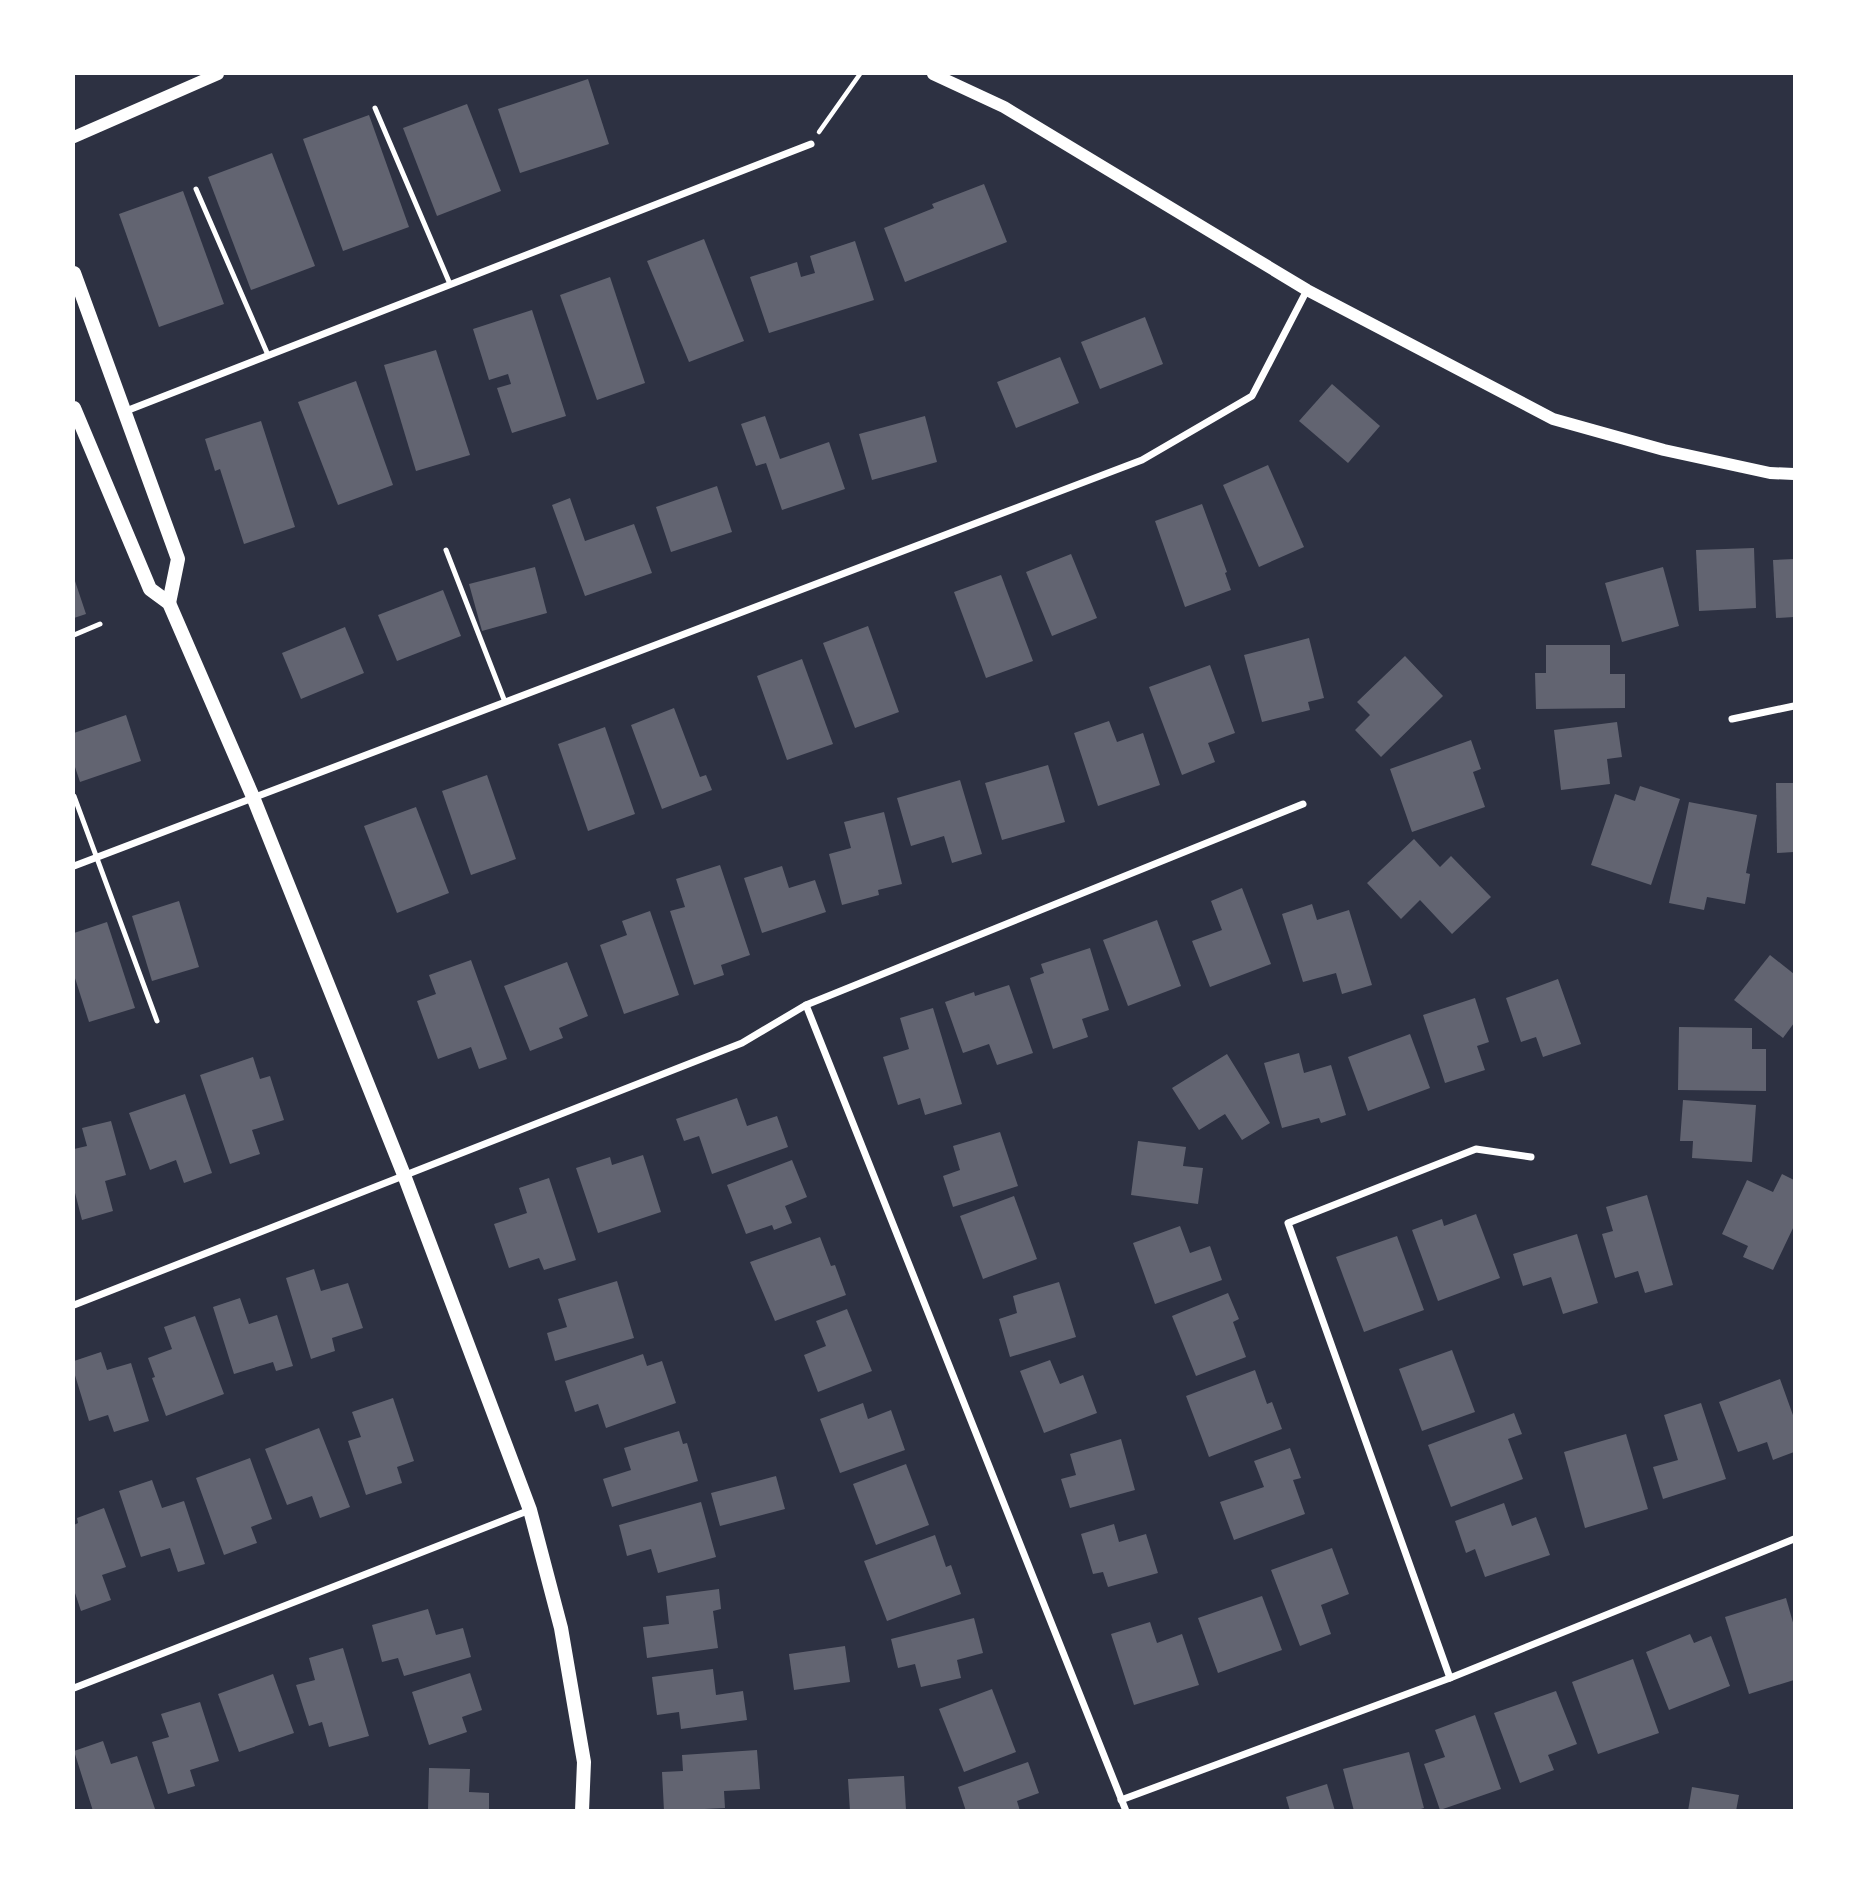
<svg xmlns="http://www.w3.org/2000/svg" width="1868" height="1884" font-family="Ubuntu,sans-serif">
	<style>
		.building { fill: #626471 }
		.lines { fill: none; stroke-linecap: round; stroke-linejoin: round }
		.path { stroke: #fff; stroke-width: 4.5 }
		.service { stroke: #fff; stroke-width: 5 }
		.minor { stroke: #fff; stroke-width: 7 }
		.tertiary { stroke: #fff; stroke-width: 12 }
		.secondary { stroke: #fff; stroke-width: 14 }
	</style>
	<rect width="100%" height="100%" fill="#2d3142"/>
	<g class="building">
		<polygon points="588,79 609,144 520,173 498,109"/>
		<polygon points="467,104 501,191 437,216 403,128"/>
		<polygon points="369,115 409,227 343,251 303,139"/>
		<polygon points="272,153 315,266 251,290 208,177"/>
		<polygon points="984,184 1007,242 905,282 884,228 934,208 932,204"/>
		<polygon points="183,191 224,304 159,327 119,214"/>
		<polygon points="704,239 744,341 689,362 647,261"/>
		<polygon points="855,241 874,300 769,333 750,277 797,262 801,277 815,273 810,256"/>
		<polygon points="610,277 645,383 597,400 560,295"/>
		<polygon points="532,310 566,416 512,433 497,388 511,384 508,374 489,380 473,329"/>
		<polygon points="1145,317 1163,364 1100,389 1081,342"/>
		<polygon points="436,350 470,455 416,471 384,365"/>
		<polygon points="1060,357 1079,403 1016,428 997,382"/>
		<polygon points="356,381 393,485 338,505 298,402"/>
		<polygon points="1332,384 1380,426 1348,463 1299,421"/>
		<polygon points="765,416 780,459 829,442 845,489 782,510 766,463 756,466 741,424"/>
		<polygon points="925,416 937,462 872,480 859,434"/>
		<polygon points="261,421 295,527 244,544 220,469 215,471 205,439"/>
		<polygon points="1268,465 1304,547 1259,567 1223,485"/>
		<polygon points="717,486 732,532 671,552 656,507"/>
		<polygon points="570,498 585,541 634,524 652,573 585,596 552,505"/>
		<polygon points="1202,504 1227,572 1225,573 1231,590 1185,607 1155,521"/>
		<polygon points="1754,548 1756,608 1699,611 1696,550"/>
		<polygon points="1071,554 1097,618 1052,636 1026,572"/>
		<polygon points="1794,559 1794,617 1776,618 1773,560"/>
		<polygon points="535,567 547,613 482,631 469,584"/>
		<polygon points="1663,567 1679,626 1622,642 1605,583"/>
		<polygon points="1001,575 1033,661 986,678 954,592"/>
		<polygon points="74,578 86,614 74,618"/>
		<polygon points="443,590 461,636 397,661 378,615"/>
		<polygon points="868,626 899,712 855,728 823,643"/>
		<polygon points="345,627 364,673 301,699 282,653"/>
		<polygon points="1309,638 1324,698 1308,702 1310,710 1262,722 1244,655"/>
		<polygon points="1546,645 1610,645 1610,674 1625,674 1625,708 1536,709 1535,673 1546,673"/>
		<polygon points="1405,656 1443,696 1381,757 1355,730 1370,715 1357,702"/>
		<polygon points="802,659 833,744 787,760 757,676"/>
		<polygon points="1210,665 1235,733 1208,743 1215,762 1182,775 1149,687"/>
		<polygon points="674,708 700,777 706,775 712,790 662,809 631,725"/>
		<polygon points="126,715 141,761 80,782 74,764 74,733"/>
		<polygon points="1109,721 1117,742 1143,733 1160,785 1098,806 1074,733"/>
		<polygon points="1617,722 1622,757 1607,759 1610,784 1561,790 1554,730"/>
		<polygon points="605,727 635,814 588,831 558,744"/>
		<polygon points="1471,740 1481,769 1473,772 1485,807 1412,832 1390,769"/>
		<polygon points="1048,765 1065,822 1002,840 985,783"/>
		<polygon points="487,775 516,859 471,875 442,791"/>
		<polygon points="960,780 982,854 952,863 944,836 911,846 897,798"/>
		<polygon points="1776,783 1794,783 1794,852 1777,853"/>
		<polygon points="1640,786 1680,799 1651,885 1591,865 1615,794 1635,801"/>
		<polygon points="1689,802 1757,815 1746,873 1750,874 1745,904 1707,897 1704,910 1669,903"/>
		<polygon points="416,807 449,893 397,913 364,826"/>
		<polygon points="884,812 902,884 878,890 879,895 842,905 829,854 851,848 844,822"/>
		<polygon points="1414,839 1440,867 1451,856 1491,897 1452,934 1420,900 1401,919 1367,883"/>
		<polygon points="720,865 750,955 721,965 724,975 694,985 670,911 685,907 676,879"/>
		<polygon points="782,866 789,888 815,880 826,912 762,933 744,878"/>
		<polygon points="1242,888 1271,964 1210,987 1192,941 1222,930 1211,901"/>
		<polygon points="179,901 199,967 152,981 132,916"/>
		<polygon points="1312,904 1317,920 1349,910 1372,985 1342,994 1336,973 1303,982 1282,914"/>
		<polygon points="650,911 679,995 624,1014 600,945 627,935 622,921"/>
		<polygon points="1157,920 1181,986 1128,1006 1103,940"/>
		<polygon points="107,922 135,1008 89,1022 74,975 74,933"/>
		<polygon points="1090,948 1109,1010 1082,1019 1088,1037 1053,1049 1030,978 1044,973 1041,964"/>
		<polygon points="1770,955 1794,974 1794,1023 1783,1038 1734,1000"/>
		<polygon points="471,960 507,1059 479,1069 471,1047 438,1059 417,1001 436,994 429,975"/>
		<polygon points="567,962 588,1016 559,1028 563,1038 530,1051 504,986"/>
		<polygon points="1558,979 1581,1044 1543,1057 1536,1037 1521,1042 1506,998"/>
		<polygon points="1009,985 1033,1053 997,1065 989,1044 963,1053 945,1002 974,992 975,996"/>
		<polygon points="1475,998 1489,1042 1477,1046 1485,1070 1445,1083 1423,1015"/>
		<polygon points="933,1008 962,1104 925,1115 920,1098 898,1105 883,1057 909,1049 900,1018"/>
		<polygon points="1679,1027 1752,1028 1752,1049 1766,1049 1766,1091 1678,1090"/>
		<polygon points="1410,1034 1430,1088 1368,1111 1348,1057"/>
		<polygon points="1299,1053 1304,1073 1331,1065 1346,1115 1321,1123 1319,1118 1282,1128 1264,1063"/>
		<polygon points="1227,1054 1270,1123 1242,1140 1225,1114 1199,1130 1172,1088"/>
		<polygon points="253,1057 260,1079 270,1076 284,1120 252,1130 260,1154 230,1164 200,1075"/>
		<polygon points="185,1094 212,1173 184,1183 176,1160 150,1170 129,1113"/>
		<polygon points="737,1098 747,1126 777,1116 788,1147 712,1174 699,1136 684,1141 676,1119"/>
		<polygon points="1683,1100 1756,1105 1752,1162 1692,1158 1693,1141 1680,1141"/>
		<polygon points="111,1121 126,1175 105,1181 113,1211 82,1220 74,1189 74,1149 87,1146 82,1128"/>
		<polygon points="1000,1132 1018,1186 953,1207 943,1176 960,1170 953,1146"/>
		<polygon points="1138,1141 1186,1147 1183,1166 1203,1168 1198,1204 1131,1195"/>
		<polygon points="643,1155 661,1212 598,1233 576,1168 610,1157 612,1165"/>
		<polygon points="792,1160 807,1197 785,1206 792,1223 774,1230 772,1225 746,1234 727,1185"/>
		<polygon points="1782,1174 1794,1180 1794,1226 1773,1270 1743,1257 1748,1246 1722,1234 1747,1180 1773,1192"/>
		<polygon points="549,1178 576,1260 544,1270 539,1258 509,1268 494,1224 527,1213 519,1188"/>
		<polygon points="1647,1195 1673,1285 1645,1293 1638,1271 1615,1278 1602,1234 1613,1231 1606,1207"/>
		<polygon points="1014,1196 1037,1259 983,1279 960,1216"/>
		<polygon points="1476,1214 1500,1278 1438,1301 1412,1230 1442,1219 1444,1226"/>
		<polygon points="1180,1226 1190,1253 1210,1246 1222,1280 1155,1304 1133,1243"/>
		<polygon points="1577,1234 1598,1303 1563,1314 1551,1277 1523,1286 1513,1254"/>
		<polygon points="1397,1236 1424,1310 1364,1332 1336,1257"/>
		<polygon points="820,1237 831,1266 835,1265 846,1295 775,1321 750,1262"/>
		<polygon points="314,1269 321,1291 348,1283 363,1328 332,1338 335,1351 311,1359 286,1278"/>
		<polygon points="617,1281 634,1338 555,1361 547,1333 567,1327 558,1299"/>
		<polygon points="1059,1282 1076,1337 1010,1357 999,1319 1017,1313 1013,1296"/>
		<polygon points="1228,1293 1239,1319 1233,1322 1246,1357 1196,1376 1172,1316"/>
		<polygon points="240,1298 249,1324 277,1315 293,1366 276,1371 273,1362 234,1374 213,1307"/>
		<polygon points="847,1309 872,1371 818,1392 804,1355 826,1346 816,1321"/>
		<polygon points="195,1316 224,1394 166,1416 152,1378 155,1377 148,1358 172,1349 164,1327"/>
		<polygon points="1452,1350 1475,1412 1422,1431 1399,1369"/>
		<polygon points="101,1352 107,1370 131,1363 149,1421 114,1432 108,1415 89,1421 74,1372 74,1361"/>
		<polygon points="643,1354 647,1366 662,1361 676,1403 606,1428 598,1404 575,1412 565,1381"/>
		<polygon points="1050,1360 1060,1384 1083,1375 1097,1413 1044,1433 1020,1371"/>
		<polygon points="1255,1370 1267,1404 1272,1402 1282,1429 1209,1457 1186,1396"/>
		<polygon points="1780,1379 1794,1418 1794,1452 1773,1460 1767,1442 1738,1452 1719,1402"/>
		<polygon points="393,1398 414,1461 397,1467 402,1483 366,1495 348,1441 361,1437 352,1412"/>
		<polygon points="863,1403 868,1419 891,1410 905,1450 840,1473 820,1419"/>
		<polygon points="1701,1403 1726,1479 1663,1499 1653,1467 1678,1460 1664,1415"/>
		<polygon points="1514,1413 1522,1434 1508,1439 1523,1479 1451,1507 1428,1445"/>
		<polygon points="319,1428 350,1507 320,1518 312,1496 287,1505 265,1449"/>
		<polygon points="679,1431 683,1444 687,1443 698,1481 612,1507 603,1479 631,1470 624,1448"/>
		<polygon points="1626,1434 1648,1509 1585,1528 1564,1452"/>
		<polygon points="1121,1439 1135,1490 1070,1508 1061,1479 1076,1475 1070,1454"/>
		<polygon points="1290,1448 1301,1478 1293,1480 1305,1514 1234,1540 1220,1502 1264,1487 1254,1461"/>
		<polygon points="250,1458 272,1519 251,1527 257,1543 224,1555 196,1478"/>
		<polygon points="906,1464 929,1525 876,1545 853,1484"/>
		<polygon points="776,1476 785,1509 720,1526 711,1493"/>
		<polygon points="152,1480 162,1508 184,1501 205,1564 178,1572 170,1548 141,1557 119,1491"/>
		<polygon points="701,1502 716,1557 658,1573 651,1549 627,1556 619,1525"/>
		<polygon points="1504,1503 1512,1526 1536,1517 1550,1555 1485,1577 1475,1549 1466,1553 1455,1521"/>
		<polygon points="104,1508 126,1567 102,1575 111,1600 81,1611 74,1590 74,1525 78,1523 77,1518"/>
		<polygon points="1114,1524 1119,1542 1146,1534 1158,1573 1108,1587 1103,1572 1093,1574 1081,1534"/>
		<polygon points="935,1535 946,1567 951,1565 961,1594 887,1621 864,1561"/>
		<polygon points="1332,1548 1349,1594 1321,1605 1331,1634 1300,1646 1271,1570"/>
		<polygon points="719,1589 721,1609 713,1611 718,1648 647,1658 643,1627 669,1624 666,1596"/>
		<polygon points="1262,1596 1282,1650 1218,1673 1198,1618"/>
		<polygon points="1786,1598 1794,1626 1794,1680 1749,1694 1725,1617"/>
		<polygon points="428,1609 436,1635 463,1628 471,1657 404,1676 398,1658 382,1662 372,1625"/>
		<polygon points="974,1618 983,1653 957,1660 961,1678 921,1687 915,1664 898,1668 891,1639"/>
		<polygon points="1150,1622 1157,1643 1182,1634 1199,1685 1134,1705 1111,1634"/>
		<polygon points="1690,1634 1694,1643 1711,1636 1730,1686 1669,1710 1646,1652"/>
		<polygon points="845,1646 850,1682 794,1690 789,1654"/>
		<polygon points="343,1648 369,1736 329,1747 322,1722 309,1726 296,1685 315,1680 309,1658"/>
		<polygon points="1633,1659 1659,1733 1598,1754 1572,1682"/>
		<polygon points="713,1669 716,1695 743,1691 747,1720 681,1729 679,1712 657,1715 652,1677"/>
		<polygon points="470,1673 482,1710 462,1717 467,1732 429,1745 412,1692"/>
		<polygon points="273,1674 294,1733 239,1752 218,1694"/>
		<polygon points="992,1689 1016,1752 964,1772 939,1709"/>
		<polygon points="1556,1691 1577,1744 1548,1755 1554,1770 1520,1783 1494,1713"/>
		<polygon points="200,1702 219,1761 190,1770 195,1786 168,1794 152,1742 169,1737 161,1714"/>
		<polygon points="1475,1715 1501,1789 1440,1810 1424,1764 1445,1757 1435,1730"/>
		<polygon points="103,1741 111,1764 137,1756 155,1809 93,1811 74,1751"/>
		<polygon points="757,1750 760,1789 724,1791 725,1808 664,1811 662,1772 683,1771 682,1755"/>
		<polygon points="1409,1752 1424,1808 1414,1811 1354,1811 1343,1769"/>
		<polygon points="1028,1762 1039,1793 1017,1801 1020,1811 966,1811 958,1787"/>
		<polygon points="429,1768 470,1769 469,1792 489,1793 489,1811 428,1811"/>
		<polygon points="904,1776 906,1810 850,1811 848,1779"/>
		<polygon points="1327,1784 1335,1811 1290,1811 1286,1797"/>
		<polygon points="1692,1787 1739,1795 1736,1811 1688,1811"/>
	</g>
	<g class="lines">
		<polyline class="path" points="819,132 860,74"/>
		<g class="service">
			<polyline points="375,108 450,284"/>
			<polyline points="196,189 268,355"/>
			<polyline points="446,550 505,702"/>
			<polyline points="74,635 100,624"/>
			<polyline points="74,796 157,1021"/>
		</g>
		<g class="minor">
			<polyline points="126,411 811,144"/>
			<polyline points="1732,719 1794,706"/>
			<polyline points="74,866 1142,460 1252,396 1307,290"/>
			<polyline points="806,1005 1126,1811"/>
			<polyline points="74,1305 742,1043 806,1005 1303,804"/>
			<polyline points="1450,1678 1288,1223 1476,1149 1531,1157"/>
			<polyline points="74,1688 530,1510"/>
			<polyline points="1121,1800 1450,1678 1794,1539"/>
		</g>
		<g class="tertiary">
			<polyline points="933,74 1004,107 1307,290 1553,419 1664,450 1770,473 1794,474"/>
			<polyline points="74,137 218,74"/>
		</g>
		<g class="secondary">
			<polyline points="74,273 178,559 169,603"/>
			<polyline points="74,408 150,589 169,603 253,797 404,1175 530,1510 561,1628 584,1762 582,1811"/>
		</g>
	</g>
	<rect width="1868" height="1884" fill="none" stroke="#ffffff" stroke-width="150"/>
</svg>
